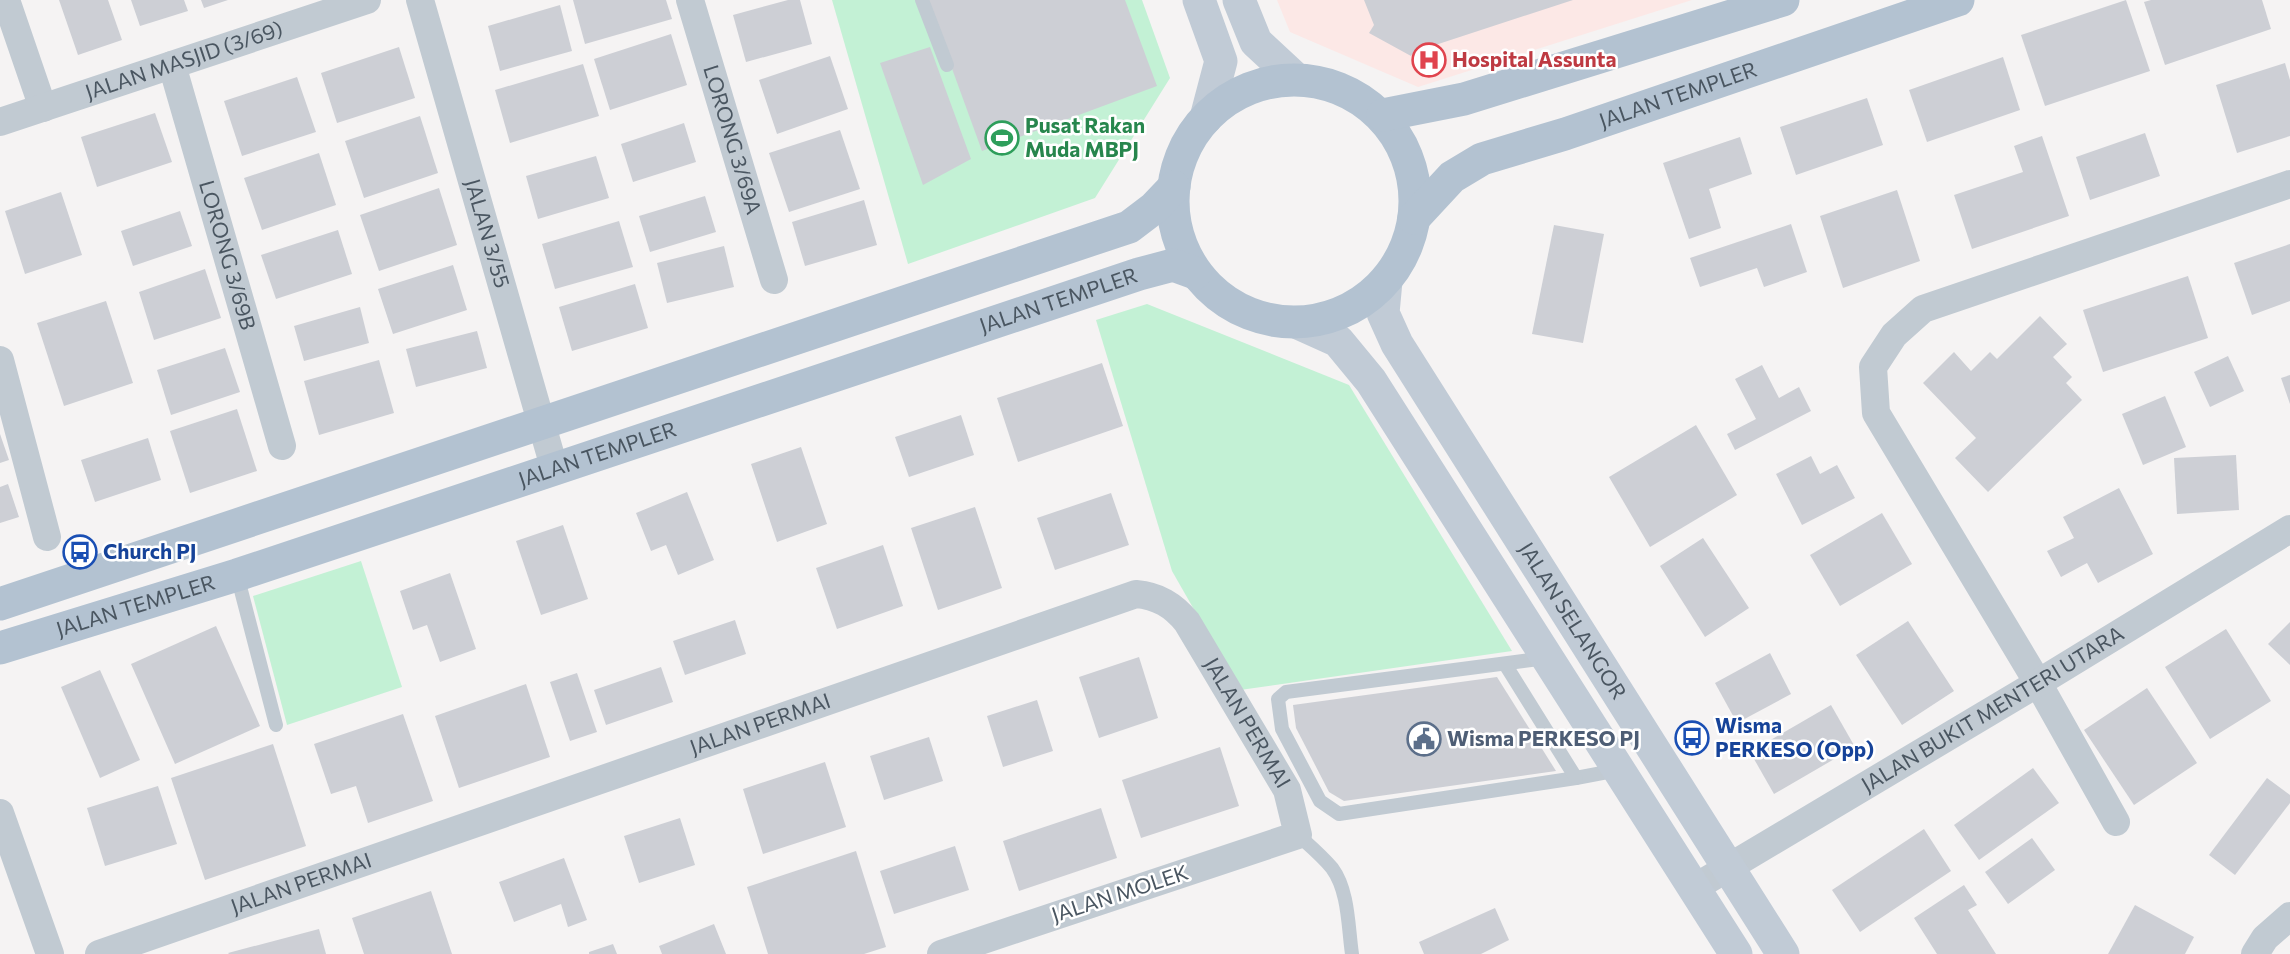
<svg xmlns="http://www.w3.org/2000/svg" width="2290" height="954" font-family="Commissioner,sans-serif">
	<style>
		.medical { fill: #fce8e6 }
		.green { fill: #c3f1d5 }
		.building { fill: #cdcfd5 }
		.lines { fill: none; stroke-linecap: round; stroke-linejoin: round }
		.service { stroke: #c1cad2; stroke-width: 14 }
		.minor { stroke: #c1cad2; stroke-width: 28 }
		.secondary { stroke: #c1cbd6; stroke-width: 33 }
		.primary { stroke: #b3c2d1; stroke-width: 33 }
		.labels { text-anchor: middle; stroke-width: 5; stroke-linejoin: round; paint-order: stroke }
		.health-label { font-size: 21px; font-weight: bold; fill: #be3a42; stroke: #fff; text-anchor: start }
		.street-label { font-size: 21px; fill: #4a5661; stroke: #fff }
		.leisure-label { font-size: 21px; font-weight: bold; fill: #27864d; stroke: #fff; text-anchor: start }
		.transit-label { font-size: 21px; font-weight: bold; fill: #164399; stroke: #fff; text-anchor: start }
		.service-label { font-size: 21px; font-weight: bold; fill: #4e5e75; stroke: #fff; text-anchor: start }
	</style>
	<rect width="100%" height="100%" fill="#f5f3f3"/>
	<polygon class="medical" points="1277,0 1692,0 1418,87 1290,32"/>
	<g class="green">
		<polygon points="832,0 1142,0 1170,78 1095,198 908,264"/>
		<polygon points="1147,304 1349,385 1512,651 1240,690 1172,571 1096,320"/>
		<polygon points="361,561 402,687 287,725 253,596"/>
	</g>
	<g class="building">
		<polygon points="59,0 108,0 122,40 78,55"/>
		<polygon points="131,0 184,0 188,11 140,26"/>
		<polygon points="201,0 228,0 204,8"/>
		<polygon points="573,0 666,0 672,19 585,44"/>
		<polygon points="788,0 800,0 812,44 746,62 733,15"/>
		<polygon points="927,0 1125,0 1157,86 982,151"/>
		<polygon points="1364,0 1573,0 1414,52 1411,56 1369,33 1374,25"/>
		<polygon points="2126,0 2150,71 2045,106 2021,35"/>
		<polygon points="2151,0 2262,0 2271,29 2165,65 2144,2"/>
		<polygon points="560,5 572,51 500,71 488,26"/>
		<polygon points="671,34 687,85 610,110 594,59"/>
		<polygon points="399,47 415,98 337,123 321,73"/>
		<polygon points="930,47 971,159 923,185 880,63"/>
		<polygon points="830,56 848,109 777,134 759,80"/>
		<polygon points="2003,57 2020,110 1927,142 1909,90"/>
		<polygon points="2285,63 2290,80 2290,136 2237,153 2216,85"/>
		<polygon points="583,64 599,116 510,143 495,90"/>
		<polygon points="297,77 316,132 242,156 224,101"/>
		<polygon points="1867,98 1883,145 1796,175 1780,127"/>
		<polygon points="155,113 172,162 97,187 81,137"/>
		<polygon points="420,116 438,173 364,198 345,141"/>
		<polygon points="684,123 696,162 633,182 621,144"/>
		<polygon points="840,130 860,189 789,212 769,153"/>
		<polygon points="2145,133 2160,176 2090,200 2076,157"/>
		<polygon points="2042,136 2069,216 1972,249 1954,195 2023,172 2014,146"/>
		<polygon points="1740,137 1752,174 1709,189 1721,228 1689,239 1663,163"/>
		<polygon points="319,153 336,205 262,230 244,178"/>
		<polygon points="596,156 609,198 538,219 526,176"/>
		<polygon points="439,188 457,245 379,271 360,215"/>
		<polygon points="1897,190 1920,261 1843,288 1820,216"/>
		<polygon points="61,192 82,255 25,274 5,211"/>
		<polygon points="705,196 716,232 650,252 639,216"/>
		<polygon points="864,200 877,245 805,266 792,222"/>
		<polygon points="180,211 192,246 133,266 121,231"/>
		<polygon points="619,221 633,267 555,289 542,244"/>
		<polygon points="1791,224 1807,272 1764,287 1757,268 1700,287 1690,258"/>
		<polygon points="1554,225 1604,234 1583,343 1532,334"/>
		<polygon points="338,230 352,274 276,299 261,255"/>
		<polygon points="2290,244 2290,301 2252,315 2234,263"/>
		<polygon points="724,246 734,287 667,303 657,263"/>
		<polygon points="453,265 467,310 393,334 378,289"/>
		<polygon points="205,269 221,318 154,340 139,292"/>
		<polygon points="2188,276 2208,338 2103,372 2083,310"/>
		<polygon points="635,284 648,328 572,351 559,307"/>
		<polygon points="106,301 133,383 64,406 37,323"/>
		<polygon points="360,307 369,343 304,361 294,326"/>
		<polygon points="2040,316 2067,344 2053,357 2072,377 2066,383 2082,400 1988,492 1955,458 1976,438 1923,383 1954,352 1971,371 1990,352 1997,359"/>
		<polygon points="477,331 487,368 416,387 406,349"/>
		<polygon points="225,348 240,392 171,415 157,370"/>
		<polygon points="2228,356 2244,391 2210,407 2194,372"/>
		<polygon points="379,360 394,413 319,435 304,381"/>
		<polygon points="1102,363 1123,426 1018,462 997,398"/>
		<polygon points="1762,365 1779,398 1799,387 1811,411 1735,450 1727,434 1756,419 1735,379"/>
		<polygon points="2290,375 2290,404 2281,378"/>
		<polygon points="2165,396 2186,447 2143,465 2122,414"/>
		<polygon points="237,409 257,471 190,493 170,431"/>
		<polygon points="961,415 974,455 909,477 895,437"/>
		<polygon points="1696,425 1737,495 1650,547 1609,477"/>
		<polygon points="0,434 9,460 0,463"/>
		<polygon points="148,438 161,480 95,502 81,460"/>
		<polygon points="801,447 827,524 777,542 751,464"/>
		<polygon points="2236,455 2239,510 2177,514 2174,458"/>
		<polygon points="1811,456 1820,474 1837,465 1855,498 1802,525 1776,474"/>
		<polygon points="8,484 19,517 0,523 0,487"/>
		<polygon points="2119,488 2153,554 2098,583 2087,563 2061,577 2047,551 2074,538 2063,517"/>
		<polygon points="687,492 714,560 678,575 666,545 651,551 636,513"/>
		<polygon points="1111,493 1129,545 1055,570 1037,518"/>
		<polygon points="975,507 1002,588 938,610 911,528"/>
		<polygon points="1882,513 1912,564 1840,606 1810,555"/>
		<polygon points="563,525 588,599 541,615 516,541"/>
		<polygon points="1703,538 1749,608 1705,637 1660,566"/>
		<polygon points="883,545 903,606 837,629 816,568"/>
		<polygon points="450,573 476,649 440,662 427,625 413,630 400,591"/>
		<polygon points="735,620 746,654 685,675 673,641"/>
		<polygon points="1908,621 1954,691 1902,725 1856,655"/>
		<polygon points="2290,622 2290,665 2268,644"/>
		<polygon points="216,626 260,726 175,764 131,664"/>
		<polygon points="2226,629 2271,701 2210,739 2165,667"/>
		<polygon points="1770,653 1791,694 1737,723 1715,683"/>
		<polygon points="1139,657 1158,718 1099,738 1079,677"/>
		<polygon points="661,667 673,702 606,725 594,690"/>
		<polygon points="100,670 140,760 100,778 61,687"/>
		<polygon points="577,673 597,732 570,741 550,682"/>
		<polygon points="1497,677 1556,771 1344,801 1329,792 1296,728 1293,705"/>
		<polygon points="526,684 550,757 459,788 435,716"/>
		<polygon points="2147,688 2197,763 2134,805 2084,730"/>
		<polygon points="1037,700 1053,751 1003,767 987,716"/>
		<polygon points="1831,705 1855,747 1774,794 1750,752"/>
		<polygon points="403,714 433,801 368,823 356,786 331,794 314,744"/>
		<polygon points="929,737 943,781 884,800 870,756"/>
		<polygon points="273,744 306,846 205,880 171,778"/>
		<polygon points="1220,747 1239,806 1141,838 1122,780"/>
		<polygon points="825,762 846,827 763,854 743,789"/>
		<polygon points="2033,768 2059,803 1979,860 1954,825"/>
		<polygon points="2267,778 2290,795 2290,803 2235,875 2209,855"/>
		<polygon points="158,786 177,844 105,866 87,808"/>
		<polygon points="1101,808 1117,858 1019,891 1003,841"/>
		<polygon points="680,818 695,865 639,883 624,836"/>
		<polygon points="1924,829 1951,871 1860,932 1832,890"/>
		<polygon points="2032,838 2055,870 2008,904 1985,872"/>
		<polygon points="955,846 969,890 894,914 880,871"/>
		<polygon points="856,851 886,947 864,954 768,954 747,887"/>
		<polygon points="564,858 587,920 568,927 561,904 514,922 499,882"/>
		<polygon points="1964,885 1977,905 1968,910 1996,954 1937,954 1914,918"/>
		<polygon points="431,891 452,954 364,954 352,918"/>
		<polygon points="2135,905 2194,937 2185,954 2108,954"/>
		<polygon points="1495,908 1509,940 1481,954 1424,954 1419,942"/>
		<polygon points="714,924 726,954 662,954 659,946"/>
		<polygon points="319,929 326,954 229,954 228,953"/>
		<polygon points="613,944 617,954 589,954 589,952"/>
	</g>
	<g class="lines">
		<g class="service">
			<polyline points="922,0 947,65"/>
			<polyline points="237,575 276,725"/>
			<polyline points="1546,658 1286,692 1278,699 1282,729 1320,801 1339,814 1576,778 1618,770"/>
			<polyline points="1505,664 1576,778"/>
			<path d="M1298 835C1309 845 1322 856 1332 868 1349 891 1348 927 1352 954"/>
		</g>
		<g class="minor">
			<polyline points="6,0 43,108"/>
			<path id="s1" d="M420 0 554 467"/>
			<path id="s2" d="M690 0 774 280"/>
			<path id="s3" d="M172 65 282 446"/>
			<path id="s4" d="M0 122 367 0"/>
			<polyline points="0,360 47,537"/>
			<polyline points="0,813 50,954"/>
			<polyline points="2116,822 2038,683 1876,413 1873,367 1894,335 1923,309 2290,184"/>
			<path id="s5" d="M1694 888 2038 683 2290 529"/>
			<path id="s6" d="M99 954 1136 594C1158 596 1173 605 1187 622L1287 790 1298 835 941 954"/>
			<polyline points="2255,954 2265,938 2290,916"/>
		</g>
		<g class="secondary">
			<polyline points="1199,0 1221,61 1206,118"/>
			<polyline points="1239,0 1256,42 1296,79"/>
			<path id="s7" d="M1386 281 1383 313 1397 344 1783 954"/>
			<polyline points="1298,323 1338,341 1371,381 1736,954"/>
		</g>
		<g class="primary">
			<circle cx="1294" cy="201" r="121"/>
			<polyline points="1383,115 1464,99 1783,0"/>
			<path id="s8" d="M1414 218 1452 177 1482 159 1565 134 1958 0"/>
			<polyline points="0,604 1129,227 1154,208 1174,187"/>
			<path id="s9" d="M0 648 237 575 1139 274 1173 265 1195 273"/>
		</g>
	</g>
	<defs>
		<symbol id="hospital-ring" viewBox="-11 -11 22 22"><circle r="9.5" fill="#fff" stroke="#e0444e" stroke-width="1.5"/><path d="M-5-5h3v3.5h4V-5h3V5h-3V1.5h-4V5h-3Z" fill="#e0444e"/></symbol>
		<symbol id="stadium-ring" viewBox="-11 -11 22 22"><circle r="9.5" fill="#fff" stroke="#2e9e5b" stroke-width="1.5"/><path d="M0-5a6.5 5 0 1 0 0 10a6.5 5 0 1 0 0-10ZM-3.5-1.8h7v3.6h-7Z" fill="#2e9e5b"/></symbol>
		<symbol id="bus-ring" viewBox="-11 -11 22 22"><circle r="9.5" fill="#fff" stroke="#1a4fb4" stroke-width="1.5"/><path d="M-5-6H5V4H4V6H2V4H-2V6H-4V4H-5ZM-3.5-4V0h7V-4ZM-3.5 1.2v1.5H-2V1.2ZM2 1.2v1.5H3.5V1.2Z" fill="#1a4fb4"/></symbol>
		<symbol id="civic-ring" viewBox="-11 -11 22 22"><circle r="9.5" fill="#fff" stroke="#5c6f8a" stroke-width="1.5"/><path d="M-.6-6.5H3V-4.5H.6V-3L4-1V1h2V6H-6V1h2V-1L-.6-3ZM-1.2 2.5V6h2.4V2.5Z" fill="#5c6f8a"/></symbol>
	</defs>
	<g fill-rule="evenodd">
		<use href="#hospital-ring" x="1410" y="41" width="38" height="38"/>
		<use href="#stadium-ring" x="983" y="119" width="38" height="38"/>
		<use href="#bus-ring" x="61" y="533" width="38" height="38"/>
		<use href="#bus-ring" x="1673" y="719" width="38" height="38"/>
		<use href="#civic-ring" x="1405" y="720" width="38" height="38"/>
	</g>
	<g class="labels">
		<g class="health-label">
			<text x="1452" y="67">Hospital Assunta</text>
		</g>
		<g class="street-label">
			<text dy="7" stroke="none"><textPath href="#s4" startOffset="194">JALAN MASJID (3/69)</textPath></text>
			<text dy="7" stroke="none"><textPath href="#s8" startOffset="297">JALAN TEMPLER</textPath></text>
			<text dy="7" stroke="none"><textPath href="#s2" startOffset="146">LORONG 3/69A</textPath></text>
			<text dy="7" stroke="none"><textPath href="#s1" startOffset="243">JALAN 3/55</textPath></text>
			<text dy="7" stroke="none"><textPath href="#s3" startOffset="198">LORONG 3/69B</textPath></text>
			<text dy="7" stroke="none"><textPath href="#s9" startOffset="1114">JALAN TEMPLER</textPath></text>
			<text dy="7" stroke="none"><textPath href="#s9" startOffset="628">JALAN TEMPLER</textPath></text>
			<text dy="7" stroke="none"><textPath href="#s9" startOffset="142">JALAN TEMPLER</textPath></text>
			<text dy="7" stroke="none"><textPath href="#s7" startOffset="394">JALAN SELANGOR</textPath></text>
			<text dy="7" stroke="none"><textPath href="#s5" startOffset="348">JALAN BUKIT MENTERI UTARA</textPath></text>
			<text dy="7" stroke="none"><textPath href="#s6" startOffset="1275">JALAN PERMAI</textPath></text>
			<text dy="7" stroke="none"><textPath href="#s6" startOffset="700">JALAN PERMAI</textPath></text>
			<text dy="7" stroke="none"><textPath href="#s6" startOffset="214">JALAN PERMAI</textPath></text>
			<text transform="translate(1120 894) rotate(-18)" y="7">JALAN MOLEK</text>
		</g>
		<g class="leisure-label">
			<text x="1025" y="133">Pusat Rakan<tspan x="1025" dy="24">Muda MBPJ</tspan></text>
		</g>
		<g class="transit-label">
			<text x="103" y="559">Church PJ</text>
			<text x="1715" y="733">Wisma<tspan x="1715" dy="24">PERKESO (Opp)</tspan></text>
		</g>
		<g class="service-label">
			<text x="1447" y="746">Wisma PERKESO PJ</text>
		</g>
	</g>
</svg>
